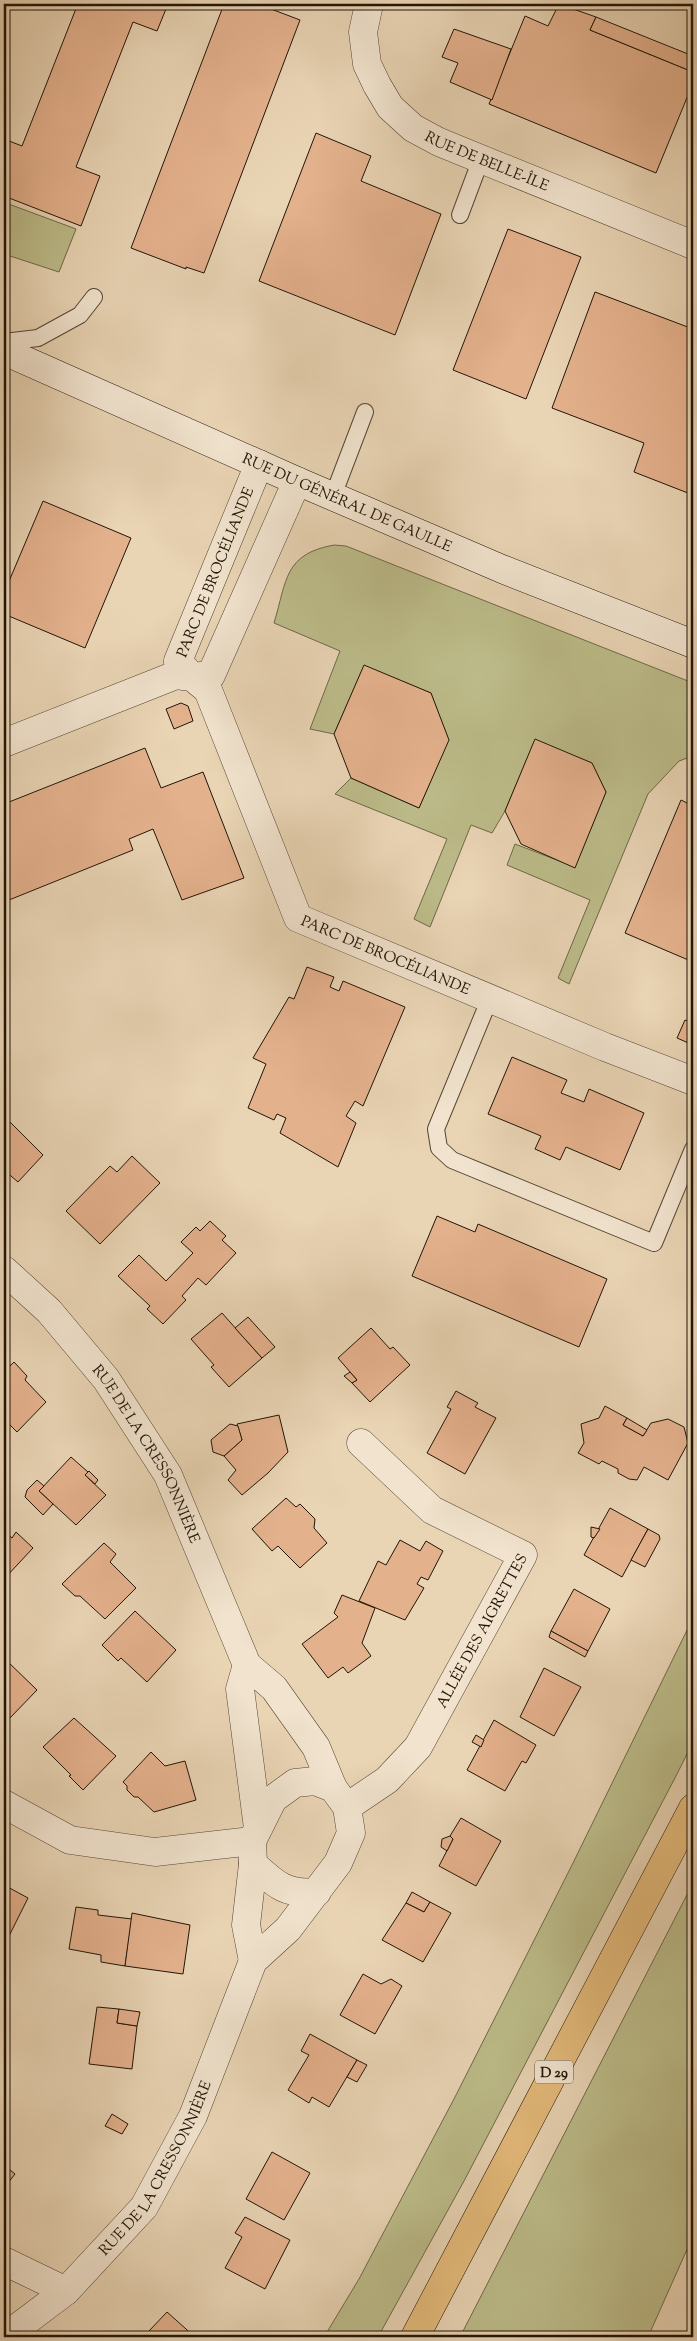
<svg xmlns="http://www.w3.org/2000/svg" width="697" height="2341" font-family="'Sorts Mill Goudy',serif">
	<style>
		.green { fill: #bcbb89; stroke: #6e6848 }
		.building { fill: #e4b18d; stroke: #211507 }
		.lines { fill: none; stroke-linecap: round; stroke-linejoin: round }
		.service-casing { stroke: #534532; stroke-width: 18 }
		.minor-casing { stroke: #534532; stroke-width: 29 }
		.secondary-casing { stroke: #211507; stroke-width: 29 }
		.primary-casing { stroke: #211507; stroke-width: 29 }
		.service { stroke: #f1e3ce; stroke-width: 16 }
		.minor { stroke: #f1e3ce; stroke-width: 28 }
		.secondary { stroke: #f1e3ce; stroke-width: 28 }
		.primary { stroke: #e4ba7a; stroke-width: 28 }
		.labels { text-anchor: middle; stroke-width: 4; stroke-linejoin: round; paint-order: stroke }
		.shield { fill: #f1e3ce; stroke: #5f5343; stroke-width: 1 }
		.shield-label { font-size: 14px; font-weight: bold; fill: #211507 }
		.street-label { font-size: 15px; fill: #211507; stroke: #f1e3ce }
	</style>
	<rect width="100%" height="100%" fill="#e9d4b4"/>
	<filter id="stains"><feTurbulence type="fractalNoise" baseFrequency=".004" numOctaves="4"/><feColorMatrix values="0 0 0 0 .2 0 0 0 0 .09 0 0 0 0 .02 0 0 0 .5 -.17"/></filter>
	<radialGradient id="worn" r=".72"><stop offset=".6" stop-color="#630" stop-opacity="0"/><stop offset="1" stop-color="#630" stop-opacity=".3"/></radialGradient>
	<g class="green">
		<polygon points="6,203 76,229 59,272 4,254 4,210"/>
		<path d="M334 545 346 546 693 683V756L679 761 648 794 569 984 558 978 590 900 507 865 515 844 575 867 606 792 592 763 535 740 505 811 492 833 471 825 430 927 414 919 447 839 335 794 351 778 419 808 448 740 431 693 364 666 334 734 310 729 340 651 274 623C287 580 284 554 334 545Z"/>
		<polygon points="693,1618 693,1742 676,1776 464,2181 378,2337 324,2337 359,2279 455,2097 572,1865"/>
		<polygon points="693,1883 693,2236 648,2337 460,2337"/>
	</g>
	<g class="building">
		<polygon points="70,4 168,4 157,31 133,22 76,167 100,176 81,226 4,196 4,139 22,146 77,6"/>
		<polygon points="224,4 258,4 300,20 204,273 186,267 186,269 131,248"/>
		<polygon points="559,4 596,17 590,30 693,72 693,83 656,173 489,104 525,16 548,26"/>
		<polygon points="596,17 693,56 693,72 590,30"/>
		<polygon points="454,29 511,49 492,100 450,82 458,63 442,57"/>
		<polygon points="316,133 371,156 361,181 441,214 395,335 259,281"/>
		<polygon points="508,229 581,257 526,399 453,370"/>
		<polygon points="595,292 693,329 693,495 634,472 644,443 552,408"/>
		<polygon points="43,501 131,538 85,648 4,614 4,593"/>
		<polygon points="364,665 431,693 449,740 419,808 351,778 334,734"/>
		<polygon points="181,703 188,706 193,721 174,729 166,709"/>
		<polygon points="535,739 592,763 606,792 575,868 521,844 505,811"/>
		<polygon points="145,748 161,788 203,772 244,878 182,900 153,829 129,839 133,850 4,902 4,804"/>
		<polygon points="681,800 693,806 693,962 625,933"/>
		<polygon points="307,967 334,977 330,987 339,991 343,981 405,1007 363,1106 355,1101 346,1116 356,1123 338,1167 280,1133 286,1118 277,1114 274,1120 248,1108 266,1064 253,1058 289,997 294,999"/>
		<polygon points="685,1020 693,1023 693,1045 677,1038"/>
		<polygon points="512,1057 567,1080 561,1093 584,1102 589,1089 644,1113 620,1170 566,1147 560,1160 535,1149 541,1136 488,1114"/>
		<polygon points="4,1116 43,1155 18,1182 4,1170"/>
		<polygon points="132,1156 160,1183 100,1244 66,1211 110,1166 117,1172"/>
		<polygon points="437,1216 475,1232 478,1224 607,1279 579,1347 412,1276"/>
		<polygon points="210,1221 226,1236 222,1240 236,1253 206,1285 198,1278 182,1296 186,1300 163,1324 147,1309 150,1306 118,1276 139,1255 166,1281 193,1253 181,1242 196,1227 200,1231"/>
		<polygon points="222,1313 262,1358 229,1387 211,1367 214,1365 191,1339"/>
		<polygon points="248,1317 275,1347 262,1358 235,1328"/>
		<polygon points="371,1328 390,1349 393,1347 410,1365 370,1402 352,1383 357,1380 338,1358"/>
		<polygon points="14,1362 27,1376 25,1380 46,1402 17,1432 4,1419 4,1372"/>
		<polygon points="350,1372 357,1380 352,1383 344,1376"/>
		<polygon points="456,1391 478,1403 475,1407 496,1418 465,1474 427,1453 451,1409 447,1407"/>
		<polygon points="605,1406 627,1418 623,1425 643,1436 651,1423 668,1419 684,1427 688,1443 668,1480 644,1467 637,1480 629,1479 618,1473 618,1469 602,1461 599,1464 578,1453 584,1443 581,1424 599,1418"/>
		<polygon points="279,1415 288,1452 268,1473 242,1495 228,1480 236,1470 224,1456 242,1440 237,1424"/>
		<polygon points="627,1418 647,1430 643,1436 623,1425"/>
		<polygon points="230,1424 238,1426 242,1440 224,1456 213,1452 211,1440"/>
		<polygon points="71,1457 88,1472 85,1475 106,1495 76,1525 39,1491"/>
		<polygon points="89,1471 98,1480 95,1484 85,1475"/>
		<polygon points="37,1480 44,1486 39,1491 53,1504 43,1515 25,1497 27,1490"/>
		<polygon points="286,1498 296,1507 300,1504 315,1519 314,1528 327,1543 300,1568 278,1546 272,1551 252,1529"/>
		<polygon points="610,1508 648,1529 622,1577 584,1555"/>
		<polygon points="591,1527 600,1529 594,1538 591,1537"/>
		<polygon points="648,1529 659,1535 660,1539 645,1567 631,1560"/>
		<polygon points="4,1531 12,1538 16,1532 33,1548 4,1579"/>
		<polygon points="400,1540 420,1551 426,1541 443,1551 428,1580 421,1577 417,1584 424,1588 405,1620 359,1601 378,1561 386,1565"/>
		<polygon points="104,1543 116,1554 110,1562 136,1588 105,1619 80,1596 75,1596 62,1584"/>
		<polygon points="574,1589 610,1609 588,1651 551,1631"/>
		<polygon points="342,1595 375,1608 362,1643 371,1656 348,1673 343,1667 328,1678 302,1644 338,1617 334,1613"/>
		<polygon points="135,1611 176,1650 147,1682 121,1658 118,1661 102,1645"/>
		<polygon points="551,1631 588,1651 585,1657 549,1637"/>
		<polygon points="4,1658 37,1690 8,1720 4,1716"/>
		<polygon points="544,1668 581,1687 554,1736 520,1717"/>
		<polygon points="74,1718 116,1756 83,1790 69,1776 71,1775 43,1747"/>
		<polygon points="494,1720 536,1745 526,1763 522,1761 505,1791 467,1770"/>
		<polygon points="476,1735 484,1740 481,1747 472,1742"/>
		<polygon points="151,1752 165,1766 185,1761 196,1800 154,1812 138,1797 134,1797 127,1790 127,1786 123,1782"/>
		<polygon points="461,1818 501,1841 476,1886 439,1866 453,1839 450,1836"/>
		<polygon points="450,1836 453,1839 447,1851 441,1847 442,1839"/>
		<polygon points="4,1885 28,1898 9,1936 4,1933"/>
		<polygon points="412,1892 430,1902 424,1912 406,1903"/>
		<polygon points="430,1902 451,1913 423,1962 382,1940 406,1903 424,1912"/>
		<polygon points="76,1907 98,1910 98,1915 132,1919 125,1966 101,1962 101,1955 69,1949"/>
		<polygon points="132,1913 190,1925 183,1974 125,1966"/>
		<polygon points="363,1974 381,1984 391,1979 402,1986 375,2034 340,2015"/>
		<polygon points="97,2007 119,2009 117,2023 137,2026 132,2069 89,2064"/>
		<polygon points="119,2009 140,2012 137,2026 117,2023"/>
		<polygon points="310,2034 357,2060 329,2107 312,2097 309,2103 288,2090 309,2055 301,2051"/>
		<polygon points="357,2060 367,2065 357,2082 347,2077"/>
		<polygon points="112,2114 128,2124 122,2134 105,2126"/>
		<polygon points="272,2152 310,2173 284,2220 246,2199"/>
		<polygon points="4,2165 15,2174 4,2188"/>
		<polygon points="245,2217 290,2240 265,2289 225,2268 242,2237 235,2233"/>
		<polygon points="167,2312 195,2337 153,2337 148,2332"/>
	</g>
	<g class="lines">
		<defs>
			<g id="service">
				<polyline points="460,215 481,159"/>
				<polyline points="4,342 38,338 80,315 94,297"/>
				<polyline points="333,496 365,412"/>
				<polyline points="490,998 436,1129 439,1148 452,1160 654,1243 693,1149"/>
			</g>
			<g id="minor">
				<path id="s1" d="M369 4 363 32 367 64 377 85 390 107 413 128 439 142 693 245"/>
				<polyline points="259,464 178,661 192,677 211,675 297,481"/>
				<path id="s2" d="M4 743 176 675 192 677 208 690 298 918 605 1047 693 1081"/>
				<path id="s3" d="M4 1270 49 1311 106 1379 168 1475 247 1665 274 1688 316 1747 333 1788"/>
				<polyline points="247,1665 240,1689 258,1828"/>
				<polyline points="4,1804 70,1840 155,1852 252,1841"/>
				<path id="s4" d="M347 1807 387 1780 418 1747 523 1555 432 1510 361 1443"/>
				<polyline points="253,1961 246,1925 253,1864"/>
				<polyline points="4,2261 66,2291"/>
				<path id="s5" d="M5 2337 66 2291 144 2207 193 2116 253 1961 288 1929 338 1863 351 1833 347 1807 333 1788 315 1781 295 1783 273 1799 252 1841 253 1864C275 1884 285 1895 317 1892"/>
			</g>
			<g id="secondary">
				<path id="s6" d="M4 351 297 481 502 569 693 644"/>
			</g>
			<polyline id="primary" points="415,2337 693,1808"/>
		</defs>
		<use href="#service" class="service-casing"/>
		<use href="#minor" class="minor-casing"/>
		<use href="#secondary" class="secondary-casing"/>
		<use href="#primary" class="primary-casing"/>
		<use href="#service" class="service"/>
		<use href="#minor" class="minor"/>
		<use href="#secondary" class="secondary"/>
		<use href="#primary" class="primary"/>
	</g>
	<g class="labels">
		<rect class="shield" x="535" y="2060.5" width="38" height="23" rx="4"/>
		<g class="shield-label">
			<text x="554" y="2077">D 29</text>
		</g>
		<g class="street-label">
			<text dy="5" stroke="none"><textPath href="#s1" startOffset="222">RUE DE BELLE-ÎLE</textPath></text>
			<text dy="5" stroke="none"><textPath href="#s6" startOffset="375">RUE DU GÉNÉRAL DE GAULLE</textPath></text>
			<text transform="translate(215 572) rotate(-68)" y="5">PARC DE BROCÉLIANDE</text>
			<text dy="5" stroke="none"><textPath href="#s2" startOffset="562">PARC DE BROCÉLIANDE</textPath></text>
			<text dy="5" stroke="none"><textPath href="#s3" startOffset="235">RUE DE LA CRESSONNIÈRE</textPath></text>
			<text dy="5" stroke="none"><textPath href="#s4" startOffset="226">ALLÉE DES AIGRETTES</textPath></text>
			<text dy="5" stroke="none"><textPath href="#s5" startOffset="230">RUE DE LA CRESSONNIÈRE</textPath></text>
		</g>
	</g>
	<rect width="697" height="2341" fill="none" stroke="#e9d4b4" stroke-width="20"/>
	<rect x="5" y="5" width="687" height="2331" fill="none" stroke="#211507" stroke-width="2.5"/>
	<rect x="10" y="10" width="677" height="2321" fill="none" stroke="#211507"/>
	<rect width="100%" height="100%" filter="url(#stains)"/>
	<rect width="100%" height="100%" fill="url(#worn)"/>
</svg>
